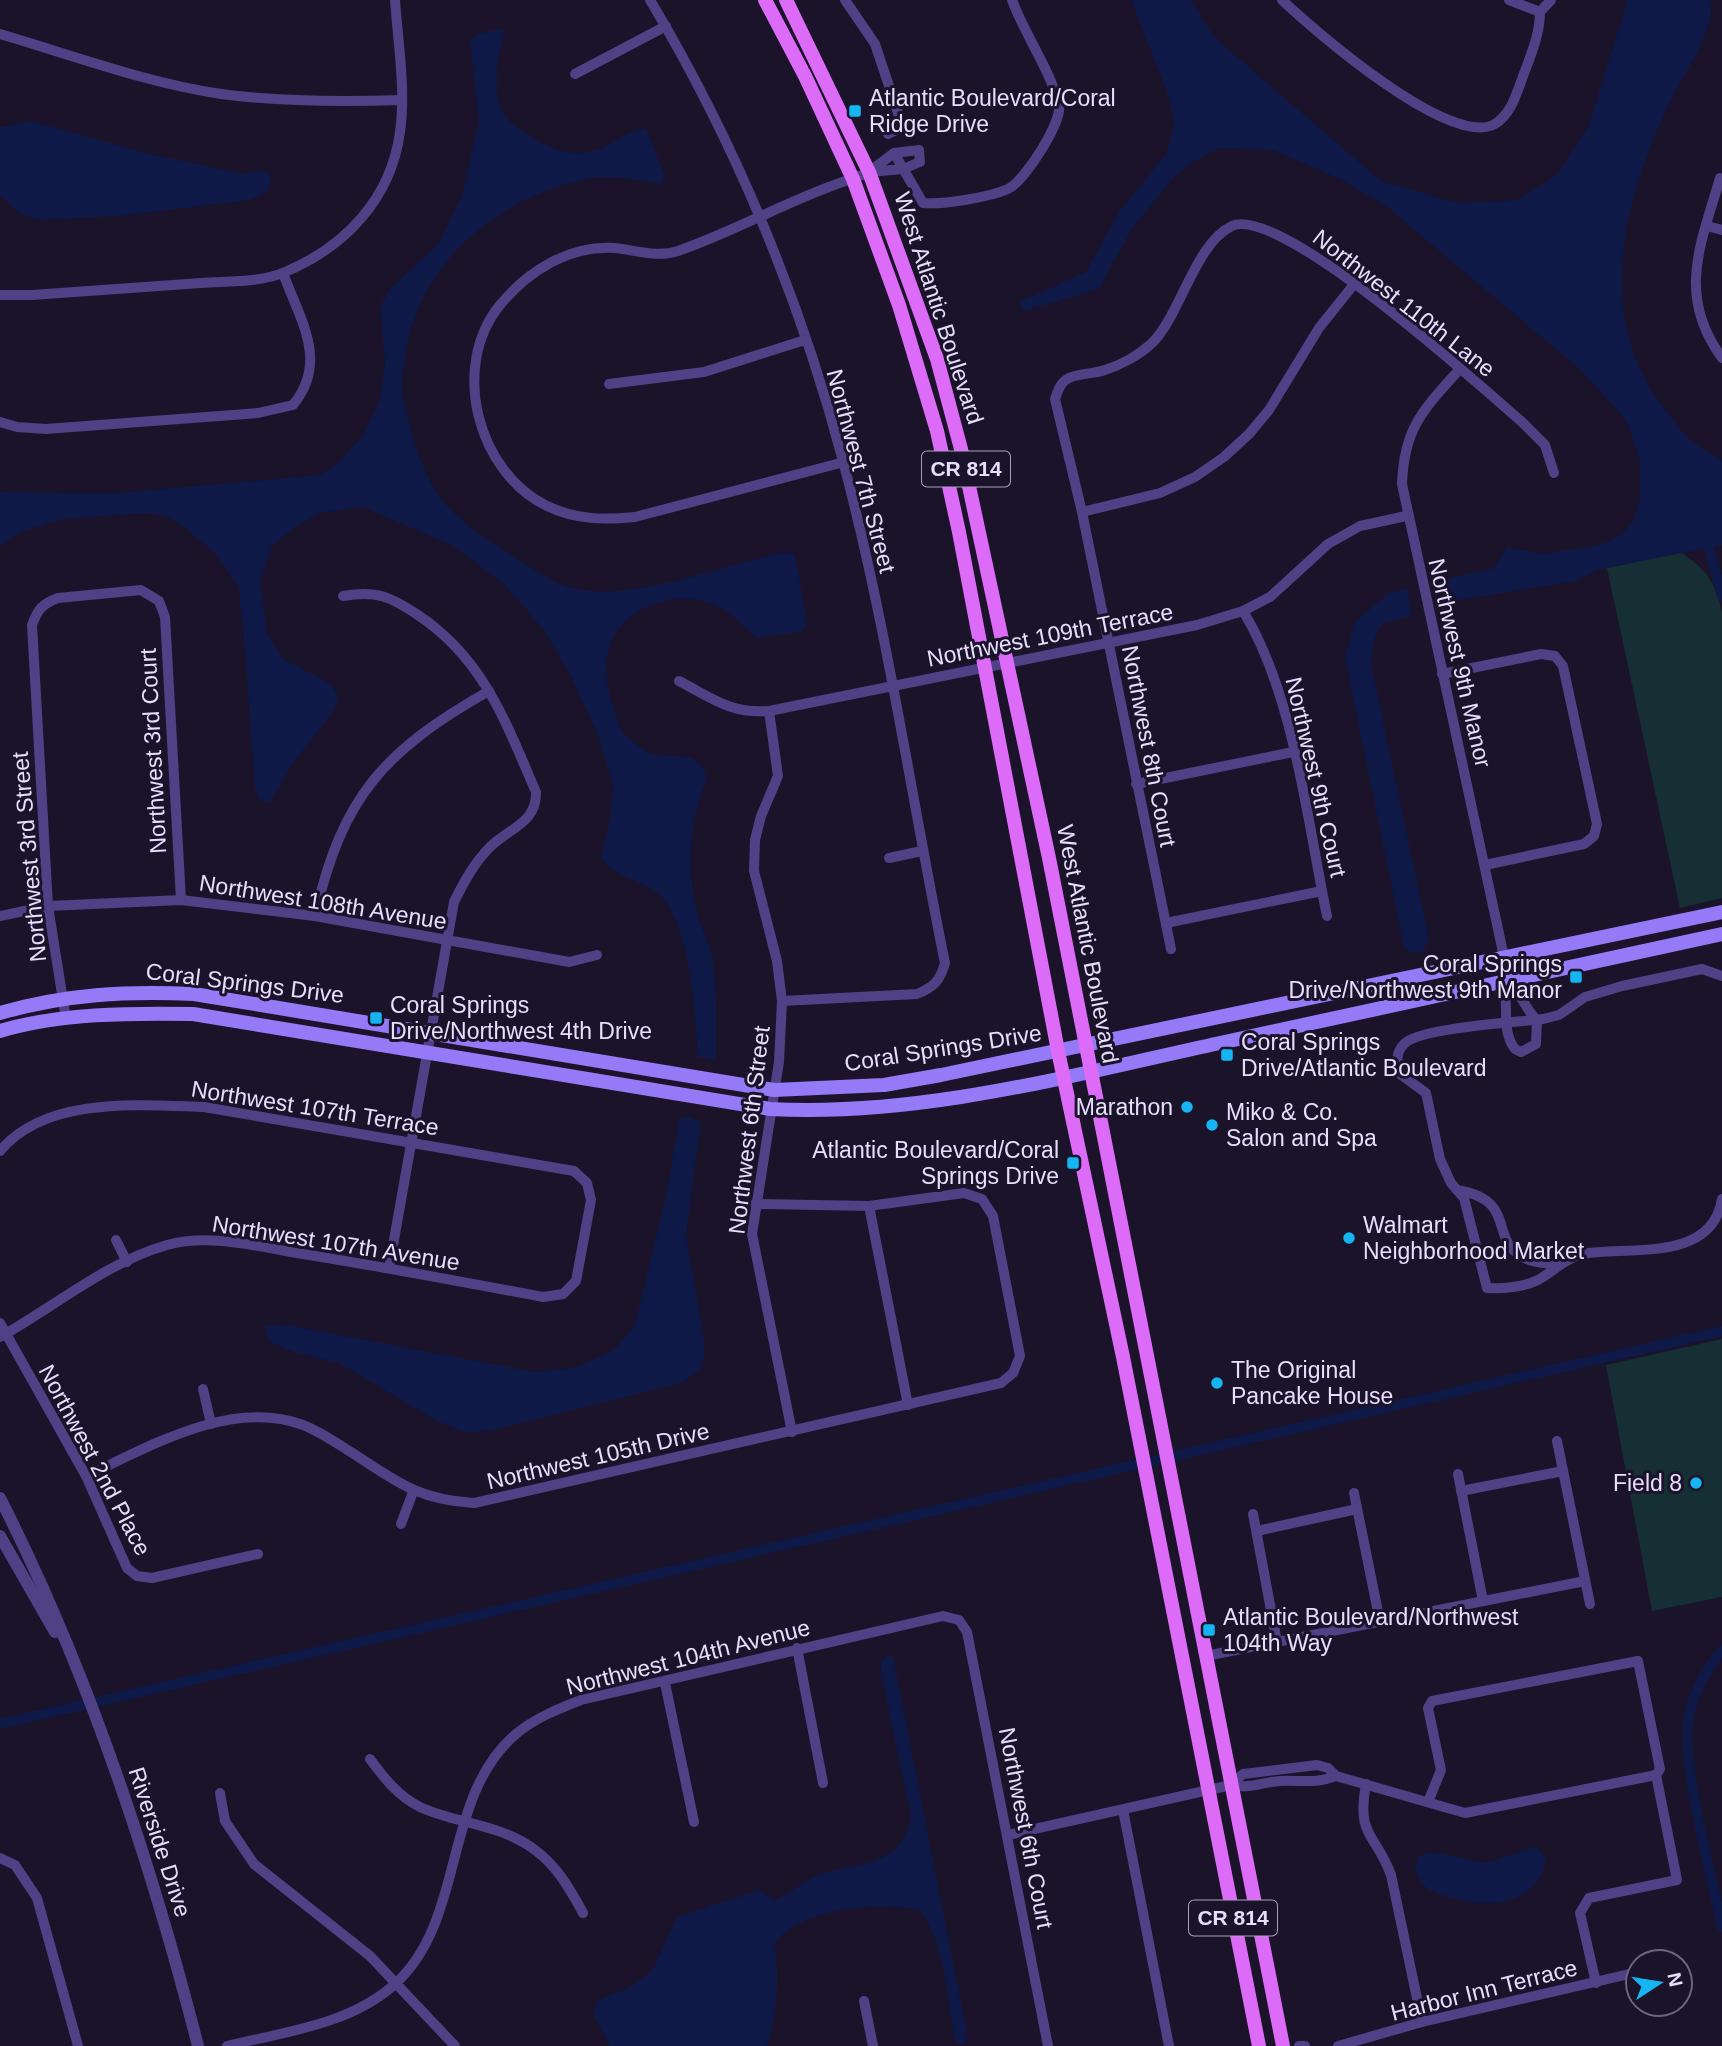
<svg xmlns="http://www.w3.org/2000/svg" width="1722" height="2046" font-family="Arial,sans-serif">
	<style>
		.green { fill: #162f34 }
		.water { fill: #0e1947 }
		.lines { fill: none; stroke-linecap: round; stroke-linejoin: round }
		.canal { stroke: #0e1947; stroke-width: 10 }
		.minor { stroke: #504086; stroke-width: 10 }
		.tertiary { stroke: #504086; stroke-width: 12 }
		.secondary { stroke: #947af7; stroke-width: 14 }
		.primary { stroke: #dc6bf7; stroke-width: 14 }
		.poi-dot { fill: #15b4f2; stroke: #1b132a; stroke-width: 2.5 }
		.labels { text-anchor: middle; stroke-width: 6; stroke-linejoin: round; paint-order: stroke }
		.shield { fill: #1b132a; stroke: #aaa0be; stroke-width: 2 }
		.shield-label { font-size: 21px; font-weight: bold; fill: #e7ddfd }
		.poi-label { font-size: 23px; fill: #e7ddfd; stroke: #1b132a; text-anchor: start }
		.street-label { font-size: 23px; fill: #e7ddfd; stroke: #1b132a }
	</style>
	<rect width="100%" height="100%" fill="#1b132a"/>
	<g class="green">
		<path d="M1680 552C1707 570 1715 581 1722 613V898L1680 908 1607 568Z"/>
		<polygon points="1722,1339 1722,1597 1652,1611 1606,1365"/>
	</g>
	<g class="water">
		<path d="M1131 0H1190L1215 38 1381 181 1458 203 1518 200 1558 174 1588 127 1628 0H1709C1721 22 1679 82 1668 106 1622 204 1593 320 1667 412 1674 421 1682 433 1691 441 1700 448 1712 454 1722 461V545L1597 570 1577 581 1447 602 1442 580 1494 568 1507 547 1544 554 1600 545 1623 534 1634 520 1640 497V460L1626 420 1582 371 1386 206 1342 180 1273 150 1220 148 1192 162 1172 179 1132 229 1099 289 1024 311 1019 302 1086 272 1119 212 1167 153 1174 124 1169 97Z"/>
		<path d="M500 29 504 33C497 56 490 102 509 121 516 127 524 132 531 136 545 146 565 154 582 153 606 153 623 130 646 129L665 176 662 184C641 181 615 175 594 178 502 193 416 263 405 359 404 369 401 380 402 390 403 401 407 411 409 421 416 451 427 484 448 507 471 533 522 562 552 580 603 610 700 573 753 560 765 557 783 549 795 554L807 623 803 631 757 638C745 627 733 615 719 607 682 587 624 605 610 645 599 674 613 707 623 734 632 740 645 753 657 755 680 758 698 750 707 778 689 822 686 869 698 916 702 930 709 943 712 957 718 990 716 1026 716 1060L698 1057C695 1017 691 916 655 891 637 878 614 878 601 857L610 821 613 784 597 733 569 672 543 629 504 584 454 546 363 507 320 513 295 527 272 546 260 582 267 633 282 658 331 684 339 698 331 715 298 756 269 803 261 801 255 789 243 624 238 586 217 555 187 529 166 516 146 513 62 519 18 533 0 547V492L115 493 299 477 321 474 338 463 363 436 380 400 385 363 380 306 391 288 439 243 462 195 479 120 470 42 475 35Z"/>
		<polygon points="31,121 149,154 244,174 261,170 271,175 268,192 250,200 120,216 38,220 19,213 0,195 0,127"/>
		<polygon points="1407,589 1412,615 1382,624 1374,639 1371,664 1429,940 1422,952 1411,953 1404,947 1345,657 1355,622 1389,593"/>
		<polygon points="688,1117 701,1122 686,1235 705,1347 702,1367 684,1382 493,1430 466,1433 437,1421 339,1363 291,1351 268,1341 266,1326 287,1325 535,1372 577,1367 614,1350 635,1325 666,1196 679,1120"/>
		<path d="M887 1656H893L967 2034 966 2043 960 2045 955 2041C947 1998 946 1946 920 1910 880 1902 801 1907 775 1943 779 1978 778 2012 767 2046H610L594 2016 597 2001 634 1985 653 1969 677 1917 759 1890 774 1900C792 1894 803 1879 822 1874 860 1862 903 1867 911 1816L881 1673V1661Z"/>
		<path d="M1536 1846 1546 1858C1539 1907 1484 1910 1446 1896 1440 1894 1431 1892 1426 1887 1421 1883 1418 1875 1415 1869L1419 1856 1432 1852 1487 1863Z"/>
	</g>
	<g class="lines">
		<g class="canal">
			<polyline points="1709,547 1722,596"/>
			<path d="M1722 1650C1707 1669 1696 1687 1690 1711 1678 1756 1712 1876 1722 1927"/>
			<polyline points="0,1724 1722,1331"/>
		</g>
		<g class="minor">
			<path d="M650 0C735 142 801 301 843 461 887 626 911 796 945 963 940 981 934 987 917 994L782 1001"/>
			<polyline points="845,0 875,44 900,119 898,129 888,134"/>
			<path d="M1282 0C1314 30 1450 149 1495 124 1511 114 1516 95 1522 79 1530 57 1540 35 1540 12L1551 0"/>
			<polyline points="1509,0 1540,12"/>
			<path d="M0 34C72 55 146 83 221 94 281 102 341 102 402 100"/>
			<polyline points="575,74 666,26"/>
			<path d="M894 153 923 203C943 205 990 197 1008 189 1025 181 1063 121 1059 104 1049 68 1025 35 1012 0"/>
			<path d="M1720 178C1701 244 1676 295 1722 358"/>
			<polyline points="1707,226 1722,230"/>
			<path d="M0 295H32C88 291 145 287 201 283 227 281 260 283 285 272 345 247 391 199 400 132 406 89 398 43 395 0"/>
			<path d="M1459 370C1423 410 1404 428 1402 484L1509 980"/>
			<polyline points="609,384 704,372 805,340"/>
			<path d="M0 422 17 427 46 429 258 413 293 405C329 361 300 320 283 273"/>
			<path d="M844 462 635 517C605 520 576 520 547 506 477 472 450 366 500 305 528 271 569 245 615 248 635 250 657 258 678 251 730 233 778 206 829 187 843 181 856 178 869 172L894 153 919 150 920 162 903 169 869 172"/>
			<polyline points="1082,512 1160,493 1195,477 1224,457 1249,434 1269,410 1319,328 1355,283"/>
			<path d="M343 596C377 590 391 597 418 615 484 659 506 723 536 792 537 823 509 828 490 847 474 863 464 882 454 902L389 1268"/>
			<path d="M1243 611C1294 694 1307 820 1327 916"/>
			<polyline points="1442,674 1541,654 1555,656 1563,666 1597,824 1594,836 1584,844 1485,865"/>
			<path d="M679 681C712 698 731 714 769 711L1197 625 1243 611 1270 597 1328 544 1360 526 1406 516"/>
			<polyline points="769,711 778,776 761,816 755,840 754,871 777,961 782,1001 779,1062 752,1234 792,1432"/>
			<polyline points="1136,784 1293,752"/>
			<polyline points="889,858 922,851"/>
			<polyline points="0,916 48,906 181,900 315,916 569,962 597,955"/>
			<path d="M315 916C342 796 385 750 489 691"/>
			<polyline points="1166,923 1322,891"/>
			<path d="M1171 949 1082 512 1055 399C1058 391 1060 382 1069 378 1080 373 1094 374 1105 370 1121 365 1139 355 1151 344 1180 317 1195 243 1232 226 1280 204 1480 386 1522 422L1545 445 1554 473"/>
			<path d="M1722 976 1702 969 1622 986 1585 997 1559 1015 1543 1019C1518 1022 1418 1028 1404 1044 1395 1053 1397 1063 1400 1074L1426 1093 1440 1159 1451 1183 1464 1198 1487 1288C1503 1289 1524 1287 1538 1280 1554 1271 1564 1259 1582 1254 1628 1246 1712 1263 1722 1199"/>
			<path d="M1509 980C1521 993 1524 1008 1537 1020L1536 1044 1521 1052 1515 1049C1501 1031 1509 1007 1504 986Z"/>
			<path d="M66 1019 48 906 32 625C38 609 42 604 58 598L141 590 159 601 165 617 181 900"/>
			<path d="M0 1151C46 1096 139 1105 204 1107L574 1171 587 1183 591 1200 576 1281 563 1294 543 1297C463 1282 384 1267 303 1254 260 1247 210 1233 167 1245 107 1262 54 1307 0 1337"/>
			<path d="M1457 1190C1517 1200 1489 1237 1521 1256 1531 1263 1546 1263 1558 1265"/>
			<polyline points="869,1206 908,1405"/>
			<polyline points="116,1240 127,1262"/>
			<polyline points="0,1323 86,1476 127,1568 137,1576 152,1578 258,1554"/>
			<polyline points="203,1389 211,1424"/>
			<polyline points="1557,1441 1590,1604"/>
			<polyline points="1458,1474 1483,1601"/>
			<path d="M86 1476C149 1447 231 1398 303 1425 321 1432 338 1444 354 1454 398 1483 420 1500 474 1503L1001 1383 1013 1373 1020 1356 993 1216 982 1199 964 1193 869 1206 755 1204"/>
			<polyline points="1461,1491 1563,1471"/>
			<polyline points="1354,1493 1380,1622"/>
			<polyline points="1253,1514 1277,1642"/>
			<polyline points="401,1524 413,1492"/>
			<polyline points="1257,1531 1357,1509"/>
			<polyline points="797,1648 823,1783"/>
			<polyline points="1206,1656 1585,1581"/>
			<polyline points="665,1683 694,1822"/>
			<path d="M370 1759C384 1778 398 1796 420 1807 457 1824 501 1824 535 1850 557 1866 570 1889 583 1913"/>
			<path d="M1366 1784C1356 1838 1376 1833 1391 1875L1422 2022"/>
			<polyline points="1231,1785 1243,1774 1317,1765 1328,1768 1336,1776 1465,1813 1656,1775"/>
			<polyline points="220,1793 225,1821 254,1864 370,1956 455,2046"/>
			<polyline points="1428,1802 1441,1770 1428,1708 1432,1701 1638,1661 1660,1769 1656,1775 1677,1880 1589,1898 1580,1913 1596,1983"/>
			<polyline points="1123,1810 1169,2046"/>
			<path d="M1008 1835 1231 1785C1253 1789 1260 1782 1280 1781 1300 1780 1317 1784 1336 1776"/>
			<polyline points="0,1858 15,1865 37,1898 78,2046"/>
			<polyline points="864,2001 873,2046"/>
			<path d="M227 2046C283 2032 350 2025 395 1984 467 1919 441 1798 516 1734 535 1718 558 1709 581 1700L943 1616 959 1620 967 1632 1048 2046"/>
			<polyline points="1299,2046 1305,2046"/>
			<polyline points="1338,2046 1422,2022 1638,1972"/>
		</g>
		<g class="tertiary">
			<path d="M0 1498C88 1671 150 1858 198 2046"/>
			<polyline points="0,1536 55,1632"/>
		</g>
		<g class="secondary">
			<path d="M0 1013C67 994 125 991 194 994L774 1090 884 1085 941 1075 1722 912"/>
			<path d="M0 1031C61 1013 129 1013 193 1014L770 1109C922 1117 1072 1075 1220 1043 1387 1007 1555 970 1722 934"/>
		</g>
		<g class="primary">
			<polyline points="765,0 805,76 853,179 899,305 937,431 959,532 1058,1051 1123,1357 1259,2046"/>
			<polyline points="786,0 869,172 937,359 961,449 1049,858 1283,2046"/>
		</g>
	</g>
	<g class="poi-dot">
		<rect x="848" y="104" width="14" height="14" rx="3.5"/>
		<rect x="1569" y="970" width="14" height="14" rx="3.5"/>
		<rect x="369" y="1011" width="14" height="14" rx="3.5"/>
		<rect x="1220" y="1048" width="14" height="14" rx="3.5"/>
		<circle cx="1187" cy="1107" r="7"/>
		<circle cx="1212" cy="1125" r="7"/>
		<rect x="1066" y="1156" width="14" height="14" rx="3.5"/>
		<circle cx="1349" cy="1238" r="7"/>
		<circle cx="1217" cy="1383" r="7"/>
		<circle cx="1696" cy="1483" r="7"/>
		<rect x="1202" y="1623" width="14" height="14" rx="3.5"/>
	</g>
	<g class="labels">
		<g class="shield">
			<rect x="922" y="451.5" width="88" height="35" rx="5"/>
			<rect x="1189" y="1900.5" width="88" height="35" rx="5"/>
		</g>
		<g class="shield-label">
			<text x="966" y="476">CR 814</text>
			<text x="1233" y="1925">CR 814</text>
		</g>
		<g class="poi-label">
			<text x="869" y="106">Atlantic Boulevard/Coral<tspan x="869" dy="26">Ridge Drive</tspan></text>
			<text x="1562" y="972" text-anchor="end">Coral Springs<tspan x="1562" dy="26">Drive/Northwest 9th Manor</tspan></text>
			<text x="390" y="1013">Coral Springs<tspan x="390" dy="26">Drive/Northwest 4th Drive</tspan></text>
			<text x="1241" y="1050">Coral Springs<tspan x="1241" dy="26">Drive/Atlantic Boulevard</tspan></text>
			<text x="1173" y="1115" text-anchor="end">Marathon</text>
			<text x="1226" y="1120">Miko &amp; Co.<tspan x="1226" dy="26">Salon and Spa</tspan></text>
			<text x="1059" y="1158" text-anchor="end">Atlantic Boulevard/Coral<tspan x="1059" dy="26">Springs Drive</tspan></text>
			<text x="1363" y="1233">Walmart<tspan x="1363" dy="26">Neighborhood Market</tspan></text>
			<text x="1231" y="1378">The Original<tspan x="1231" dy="26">Pancake House</tspan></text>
			<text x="1682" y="1491" text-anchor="end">Field 8</text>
			<text x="1223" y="1625">Atlantic Boulevard/Northwest<tspan x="1223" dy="26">104th Way</tspan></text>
		</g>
		<g class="street-label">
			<text transform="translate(1404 303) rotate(38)" y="8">Northwest 110th Lane</text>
			<text transform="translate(939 308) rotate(72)" y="8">West Atlantic Boulevard</text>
			<text transform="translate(861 471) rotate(75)" y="8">Northwest 7th Street</text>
			<text transform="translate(1050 635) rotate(-11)" y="8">Northwest 109th Terrace</text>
			<text transform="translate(1460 663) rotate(77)" y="8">Northwest 9th Manor</text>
			<text transform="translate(1149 746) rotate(79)" y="8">Northwest 8th Court</text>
			<text transform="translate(153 751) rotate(-93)" y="8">Northwest 3rd Court</text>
			<text transform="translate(1316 777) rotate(77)" y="8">Northwest 9th Court</text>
			<text transform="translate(29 857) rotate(-95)" y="8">Northwest 3rd Street</text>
			<text transform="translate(323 902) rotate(9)" y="8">Northwest 108th Avenue</text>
			<text transform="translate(1088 944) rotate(79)" y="8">West Atlantic Boulevard</text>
			<text transform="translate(245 983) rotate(7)" y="8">Coral Springs Drive</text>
			<text transform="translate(943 1048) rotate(-9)" y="8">Coral Springs Drive</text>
			<text transform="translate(315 1108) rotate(9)" y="8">Northwest 107th Terrace</text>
			<text transform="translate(749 1130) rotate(-83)" y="8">Northwest 6th Street</text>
			<text transform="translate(336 1243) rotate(9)" y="8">Northwest 107th Avenue</text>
			<text transform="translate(598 1456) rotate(-13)" y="8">Northwest 105th Drive</text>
			<text transform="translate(95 1460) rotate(62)" y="8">Northwest 2nd Place</text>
			<text transform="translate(688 1657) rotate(-14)" y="8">Northwest 104th Avenue</text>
			<text transform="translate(1026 1828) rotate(79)" y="8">Northwest 6th Court</text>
			<text transform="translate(160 1842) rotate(72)" y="8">Riverside Drive</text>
			<text transform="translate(1484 1990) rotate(-14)" y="8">Harbor Inn Terrace</text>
		</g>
	</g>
	<g transform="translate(1659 1983) rotate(78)"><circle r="33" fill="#1b132a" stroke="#6d647e" stroke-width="2"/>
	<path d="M0-5L12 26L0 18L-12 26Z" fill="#15b4f2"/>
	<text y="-10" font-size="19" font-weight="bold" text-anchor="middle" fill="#e7ddfd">N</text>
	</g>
</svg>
